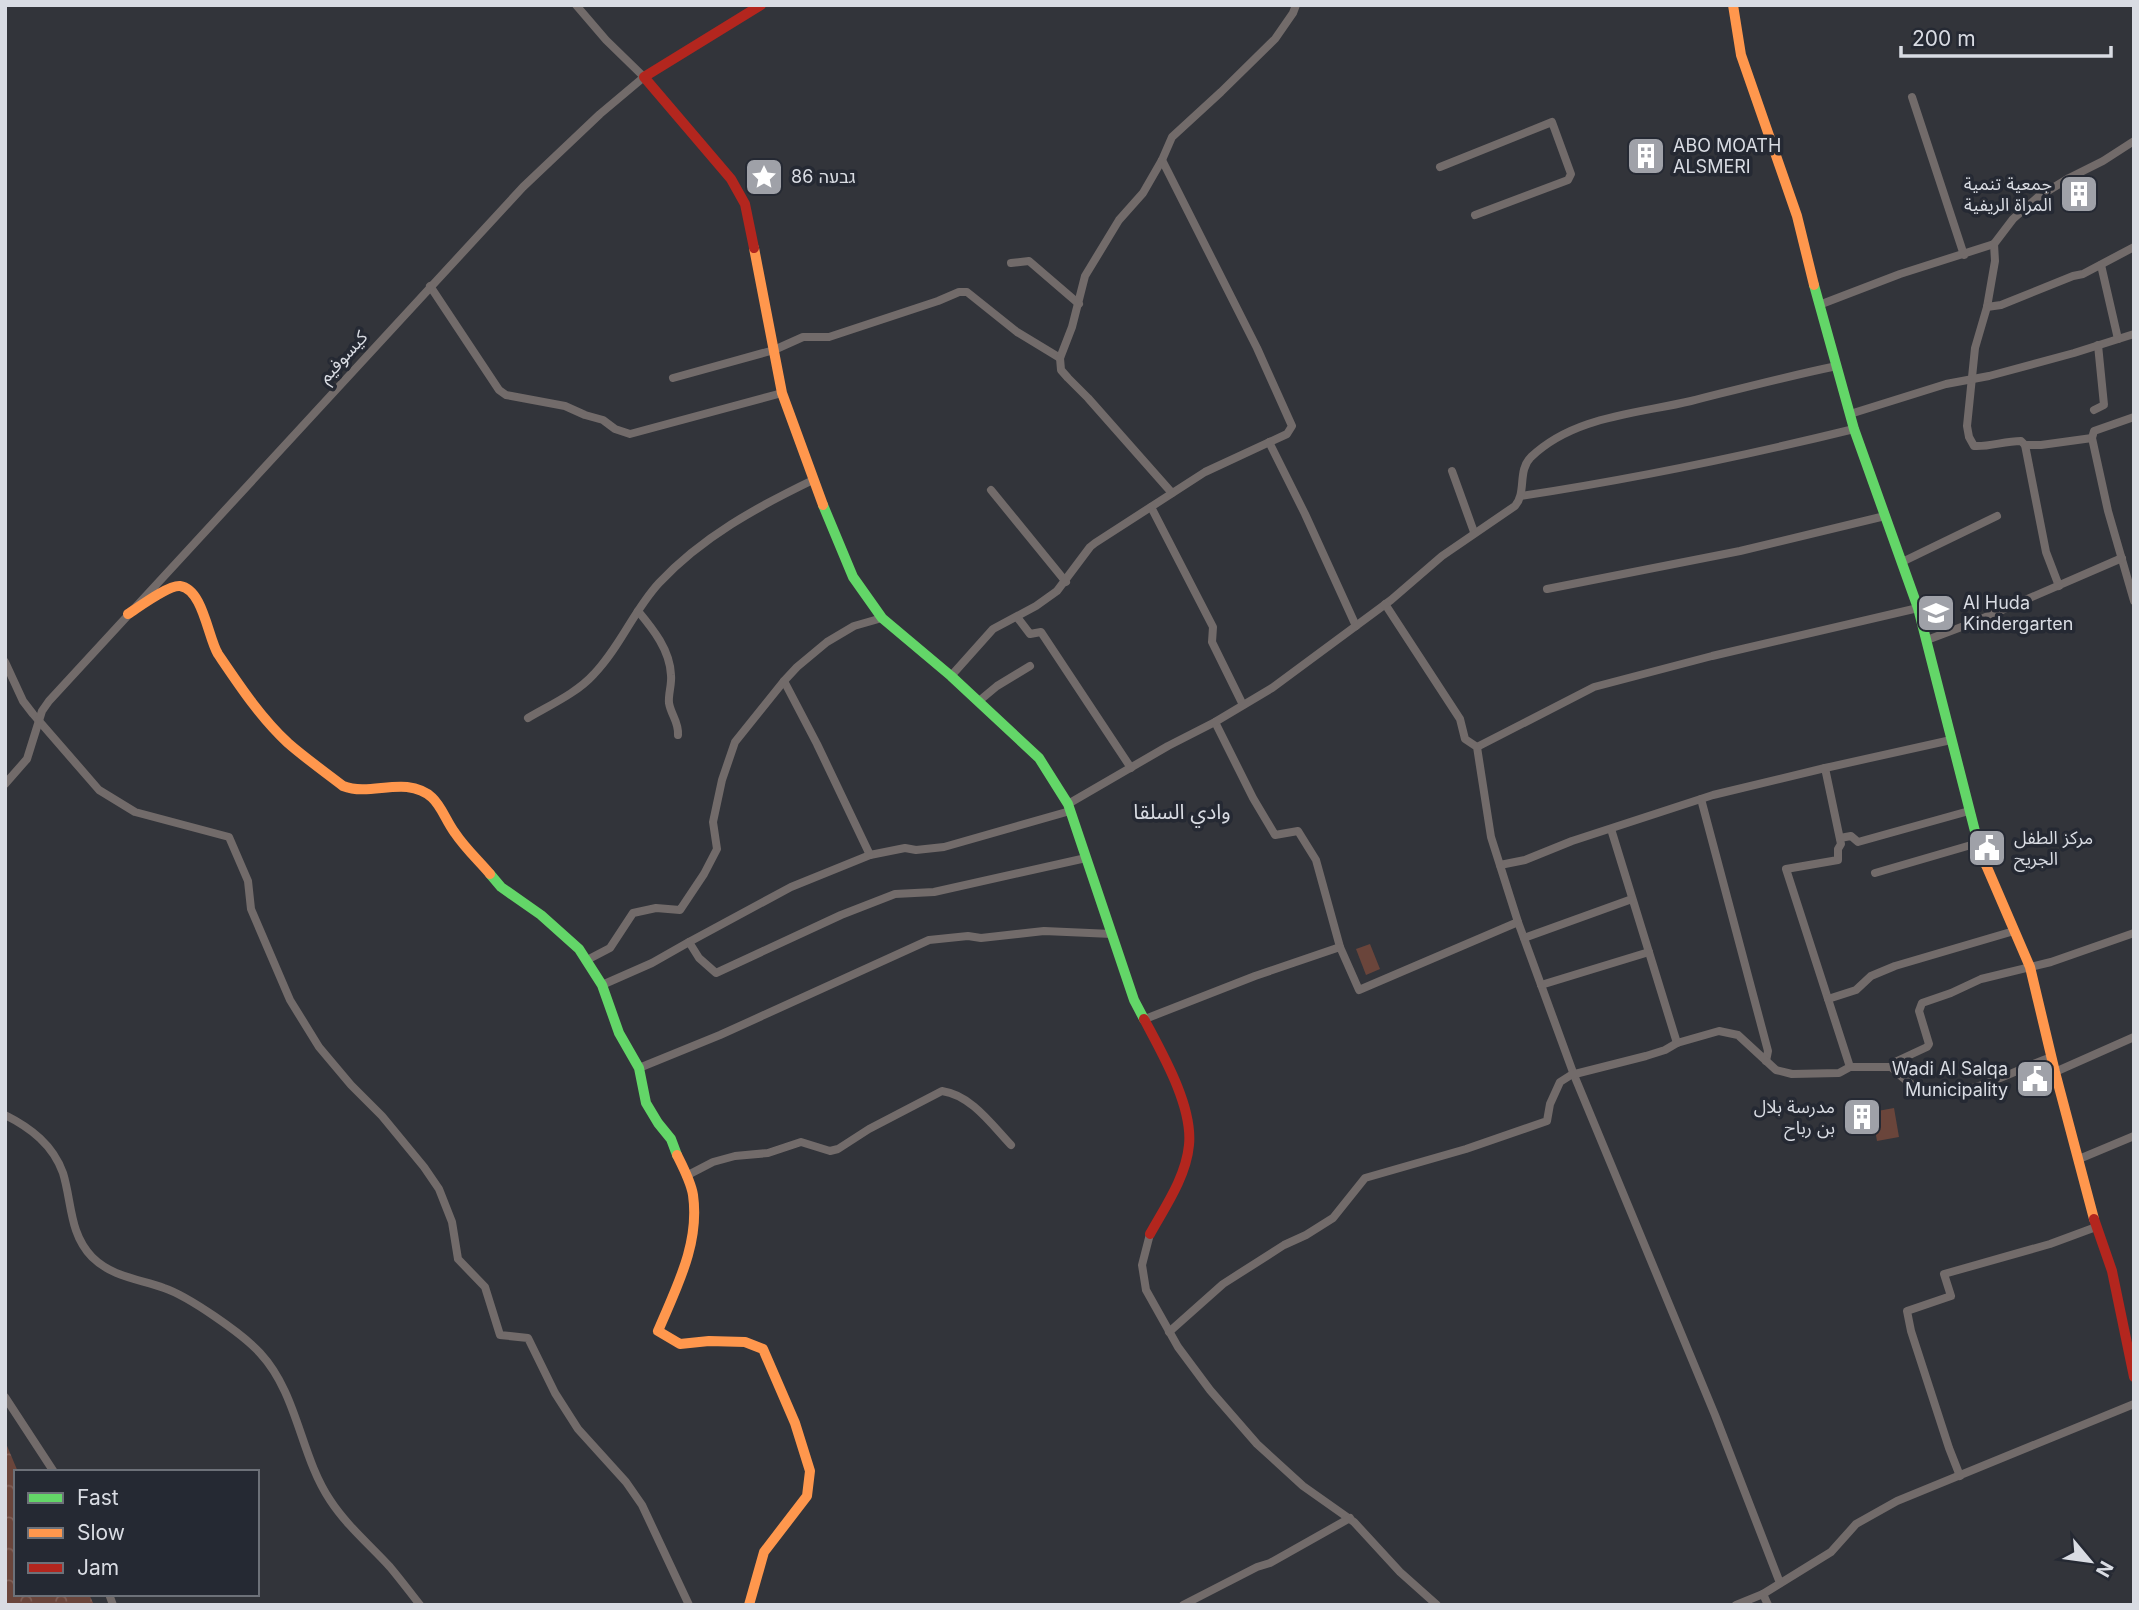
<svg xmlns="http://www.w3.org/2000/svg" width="2139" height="1610" font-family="Inter,'Noto Sans Arabic',Heebo,sans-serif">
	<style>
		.forest { fill: url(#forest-crowns) }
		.garden { fill: #6a453b }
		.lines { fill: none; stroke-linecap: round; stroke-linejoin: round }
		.street { stroke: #726b6a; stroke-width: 8 }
		.fast { stroke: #63d668; stroke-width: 10 }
		.slow { stroke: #ff974d; stroke-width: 10 }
		.jam { stroke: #b3261e; stroke-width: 10 }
		.labels { text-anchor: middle; stroke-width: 7; stroke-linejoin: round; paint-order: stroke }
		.poi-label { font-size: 18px; fill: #d9dce3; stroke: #252933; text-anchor: start }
		.street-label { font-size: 18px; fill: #d9dce3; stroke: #252933 }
		.quarter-label { font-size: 21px; fill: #d9dce3; stroke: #252933 }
	</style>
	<defs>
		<pattern id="forest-crowns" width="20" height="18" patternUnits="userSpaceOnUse" patternTransform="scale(1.75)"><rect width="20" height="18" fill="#6a453b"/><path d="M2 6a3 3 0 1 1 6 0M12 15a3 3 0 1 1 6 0" fill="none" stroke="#7f5f57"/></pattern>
	</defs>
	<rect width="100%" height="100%" fill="#32343a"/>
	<polygon class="forest" points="5,1441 18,1472 16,1472 16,1594 89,1594 94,1605 5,1605"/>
	<g class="garden">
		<polygon points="1370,944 1380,969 1366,975 1356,949"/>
		<polygon points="1894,1108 1899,1137 1877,1141 1872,1112"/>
	</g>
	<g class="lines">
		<g class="street">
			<polyline points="1912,97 1964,255"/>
			<polyline points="1440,167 1552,122 1571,174 1568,180 1475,215"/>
			<path d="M1994 244 1995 261 1987 307 1975 348 1967 426 1969 437 1974 446C1990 447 2004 441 2021 441L2025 445H2041L2092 438"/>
			<polyline points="1011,263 1029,261 1079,304"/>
			<polyline points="2101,265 2118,339"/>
			<polyline points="430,286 499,390 506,395 565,406 585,415 603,420 615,429 630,434 782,393"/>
			<polyline points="1819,305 1900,274 1994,244 2013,219 2038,197 2069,178 2103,161 2134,141"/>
			<polyline points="1987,307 2001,305 2073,276 2083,274 2134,247"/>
			<polyline points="673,378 774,350 803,337 829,337 938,301 959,292 967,292 1017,332 1060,358"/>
			<polyline points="2094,410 2104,405 2098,345"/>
			<polyline points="1850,414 1946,384 1989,376 2074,353 2134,334"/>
			<polyline points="2134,417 2094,431 2092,438 2108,511 2134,601"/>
			<polyline points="1269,442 1305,514 1356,626"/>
			<polyline points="2025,445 2046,552 2059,586"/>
			<polyline points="1452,471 1474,532"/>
			<polyline points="991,490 1066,582"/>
			<polyline points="1172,493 1088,398 1068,378 1061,370 1060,358 1072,327 1085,276 1119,220 1143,193 1162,160 1172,137 1221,92 1275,39 1293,13 1296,5"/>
			<path d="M1521 496C1633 479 1744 456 1854 429"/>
			<polyline points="1151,507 1213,627 1212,642 1243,705"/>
			<polyline points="1902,562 1997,516"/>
			<polyline points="1547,589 1740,551 1885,516"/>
			<path d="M638 611C653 629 670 650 671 675 672 685 668 694 669 703 671 715 679 722 678 735"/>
			<polyline points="1017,617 1030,634 1041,632 1131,768"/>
			<polyline points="1927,640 1972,623 2122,558"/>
			<polyline points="5,662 23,701 33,714 99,790 135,812 229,837 248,881 251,909 290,1000 319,1047 351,1085 382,1116 424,1167 439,1189 452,1222 458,1259 485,1287 500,1335 528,1338 555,1393 578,1429 626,1482 642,1505 689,1605"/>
			<polyline points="951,676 993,629 1036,606 1057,591 1090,547 1095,543 1205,472 1287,434 1292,426 1257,348 1162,160"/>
			<polyline points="784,681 817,744 870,855 905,848 916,850 944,847 1070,811"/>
			<polyline points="979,701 997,686 1030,666"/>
			<path d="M528 718C550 705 577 693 594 674 620 647 634 610 659 583 702 537 757 507 813 480"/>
			<polyline points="1215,722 1253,798 1275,835 1298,831 1316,860 1340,947"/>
			<polyline points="1477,747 1594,687 1712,656 1918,608"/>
			<polyline points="1825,768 1841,844 1838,849 1838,860 1786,869 1850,1067"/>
			<polyline points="5,784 27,759 42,711 49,701 523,187 600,114 644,77 606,40 576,5"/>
			<polyline points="1701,799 1768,1051 1766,1061"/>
			<path d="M1068 804 1168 746 1215 722 1272 688 1391 600 1442 556 1515 506C1527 492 1517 471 1531 457 1574 416 1636 414 1691 401 1739 389 1788 376 1837 366"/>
			<polyline points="1611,829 1677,1043"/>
			<polyline points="1840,838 1851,836 1858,842 1969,811"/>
			<polyline points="1500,865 1525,860 1572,841 1713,795 1825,768 1951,740"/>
			<polyline points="1875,873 1978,843"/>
			<polyline points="1518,922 1574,1075 1715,1415 1780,1583"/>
			<polyline points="1524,938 1632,899"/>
			<polyline points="689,942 791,887 870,855"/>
			<polyline points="587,960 610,948 633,913 656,908 680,910 704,874 717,849 713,822 722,780 735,742 784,681 797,667 827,642 854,626 882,618"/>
			<polyline points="602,985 652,963 689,942 699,958 716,973 841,915 895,894 934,892 1086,858"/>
			<polyline points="1541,985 1649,952"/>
			<polyline points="1828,999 1856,990 1871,976 1895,966 2014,931"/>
			<polyline points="1145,1019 1255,976 1340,947 1359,990 1518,922 1491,837 1477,747 1465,739 1460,719 1385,604"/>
			<polyline points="1891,1067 1897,1061 1927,1047 1929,1044 1919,1011 1922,1003 1951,993 1981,979 2051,962 2134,933"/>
			<polyline points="639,1068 720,1035 929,940 968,936 981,938 1044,931 1112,934"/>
			<polyline points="2055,1072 2134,1037"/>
			<path d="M5 1115C31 1128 53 1145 63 1173 72 1202 69 1233 92 1257 112 1277 139 1279 164 1288 188 1296 243 1334 260 1353 298 1394 300 1455 330 1500 347 1526 370 1545 390 1567 400 1579 410 1592 420 1605"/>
			<polyline points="2079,1159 2134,1136"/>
			<path d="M686 1176 713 1162 735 1156 768 1153 801 1142 830 1151 838 1149 869 1129 942 1091C971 1095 992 1125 1011 1145"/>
			<polyline points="1150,1234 1142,1265 1146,1290 1178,1347 1210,1390 1257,1444 1303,1486 1354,1522 1400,1572 1437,1605"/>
			<path d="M1169 1332 1223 1284 1284 1245 1306 1235 1333 1218 1365 1178 1466 1149 1547 1121 1550 1104 1560 1082 1571 1075 1646 1056 1665 1050 1677 1043 1719 1031 1738 1035 1776 1070 1792 1074 1839 1073 1850 1067H1891C1900 1076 1910 1085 1922 1090 1959 1104 2015 1069 2052 1057"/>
			<polyline points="5,1397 54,1472"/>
			<polyline points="1960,1476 1949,1448 1911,1331 1907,1311 1951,1296 1944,1274 2050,1244 2096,1227"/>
			<polyline points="109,1594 113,1605"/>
			<polyline points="1763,1594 1768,1605"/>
			<polyline points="1183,1605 1257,1567 1270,1563 1350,1518"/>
			<polyline points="1736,1605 1763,1594 1831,1552 1856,1524 1897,1501 2134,1404"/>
		</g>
		<g class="fast">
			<polyline points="1814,285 1854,429 1918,608 1978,843 1986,865"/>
			<polyline points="823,505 853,577 882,618 951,676 1039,758 1068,804 1134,1000 1144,1019"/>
			<polyline points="490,874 501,887 541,915 579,949 602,985 619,1033 639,1068 646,1103 658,1123 671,1139 677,1155"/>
		</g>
		<g class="slow">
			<polyline points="1733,5 1741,55 1797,216 1814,285"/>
			<polyline points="754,248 782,393 823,505"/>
			<path d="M128 614C139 607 168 585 180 586 203 589 208 638 218 654 239 685 260 717 288 743 305 758 325 772 343 786 364 794 385 785 407 787 439 791 440 812 455 833 465 848 479 861 490 874"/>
			<polyline points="1986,865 2030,967 2055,1072 2094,1219"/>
			<path d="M677 1155C683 1167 691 1182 693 1195 700 1244 676 1288 658 1331L680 1344 709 1341 745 1342 763 1349 795 1423 810 1471 807 1496 764 1552 749 1605"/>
		</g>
		<g class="jam">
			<polyline points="754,248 745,204 731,179 644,77 761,5"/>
			<path d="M1144 1019C1162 1053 1193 1106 1189 1145 1186 1177 1165 1207 1150 1234"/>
			<polyline points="2094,1219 2112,1271 2134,1377"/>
		</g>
	</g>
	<defs>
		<symbol id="building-square" viewBox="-11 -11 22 22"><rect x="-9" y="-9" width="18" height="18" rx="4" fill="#9fa1a8" stroke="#252933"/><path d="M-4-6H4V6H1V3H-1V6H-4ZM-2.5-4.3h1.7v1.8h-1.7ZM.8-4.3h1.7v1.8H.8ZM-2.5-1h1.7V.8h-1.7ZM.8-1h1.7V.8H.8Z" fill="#fff"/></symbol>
		<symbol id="sight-square" viewBox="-11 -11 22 22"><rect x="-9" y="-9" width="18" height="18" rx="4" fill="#9fa1a8" stroke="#252933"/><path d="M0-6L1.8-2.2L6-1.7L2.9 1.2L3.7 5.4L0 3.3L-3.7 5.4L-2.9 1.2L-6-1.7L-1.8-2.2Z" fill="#fff"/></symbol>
		<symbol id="school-square" viewBox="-11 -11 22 22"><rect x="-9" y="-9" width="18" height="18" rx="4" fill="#9fa1a8" stroke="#252933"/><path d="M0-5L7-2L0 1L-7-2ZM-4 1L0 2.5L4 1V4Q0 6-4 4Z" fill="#fff"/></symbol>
		<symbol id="civic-square" viewBox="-11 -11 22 22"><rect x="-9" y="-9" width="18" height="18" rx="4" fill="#9fa1a8" stroke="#252933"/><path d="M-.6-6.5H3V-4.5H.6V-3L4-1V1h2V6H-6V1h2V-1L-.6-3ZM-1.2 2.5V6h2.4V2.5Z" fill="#fff"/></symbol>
	</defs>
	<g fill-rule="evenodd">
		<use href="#building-square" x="1624" y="134" width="44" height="44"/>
		<use href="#sight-square" x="742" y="155" width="44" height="44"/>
		<use href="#building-square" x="2057" y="172" width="44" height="44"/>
		<use href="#school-square" x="1914" y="591" width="44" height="44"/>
		<use href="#civic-square" x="1965" y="826" width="44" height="44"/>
		<use href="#civic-square" x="2013" y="1057" width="44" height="44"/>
		<use href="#building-square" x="1840" y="1095" width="44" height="44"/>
	</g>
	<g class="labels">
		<g class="poi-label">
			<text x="1673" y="152">ABO MOATH<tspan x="1673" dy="21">ALSMERI</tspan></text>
			<text x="791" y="183">גבעה 86</text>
			<text x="2052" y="190" text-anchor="end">جمعية تنمية<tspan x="2052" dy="21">المراة الريفية</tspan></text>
			<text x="1963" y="609">Al Huda<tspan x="1963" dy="21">Kindergarten</tspan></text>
			<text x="2014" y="844">مركز الطفل<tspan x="2014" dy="21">الجريح</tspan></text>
			<text x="2008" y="1075" text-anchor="end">Wadi Al Salqa<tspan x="2008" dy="21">Municipality</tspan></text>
			<text x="1835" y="1113" text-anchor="end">مدرسة بلال<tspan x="1835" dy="21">بن رباح</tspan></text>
		</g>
		<g class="street-label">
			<text transform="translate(343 357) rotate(-48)" y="6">كيسوفيم</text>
		</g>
		<g class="quarter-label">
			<text x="1182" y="819">وادي السلقا</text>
		</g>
	</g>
	<rect width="2139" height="1610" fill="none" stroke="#d9dce3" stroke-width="14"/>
	<rect x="14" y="1470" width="245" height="126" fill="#252933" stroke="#6d7179" stroke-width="2"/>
	<rect x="28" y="1493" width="35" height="10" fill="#63d668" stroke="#6d7179" stroke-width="2"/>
	<text x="77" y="1505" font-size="21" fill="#d9dce3">Fast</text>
	<rect x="28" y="1528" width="35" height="10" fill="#ff974d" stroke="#6d7179" stroke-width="2"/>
	<text x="77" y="1540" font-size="21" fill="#d9dce3">Slow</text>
	<rect x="28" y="1563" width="35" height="10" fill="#b3261e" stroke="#6d7179" stroke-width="2"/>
	<text x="77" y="1575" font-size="21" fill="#d9dce3">Jam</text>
	<g transform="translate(2090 1561) rotate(119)" stroke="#252933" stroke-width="5" paint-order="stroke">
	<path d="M0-5L12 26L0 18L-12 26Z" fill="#d9dce3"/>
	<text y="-10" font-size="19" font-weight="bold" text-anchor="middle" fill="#d9dce3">N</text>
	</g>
	<path d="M1901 46v10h210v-10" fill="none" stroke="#d9dce3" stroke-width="3.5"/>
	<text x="1912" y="46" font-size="21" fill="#d9dce3" stroke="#252933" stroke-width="5" paint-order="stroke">200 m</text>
</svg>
